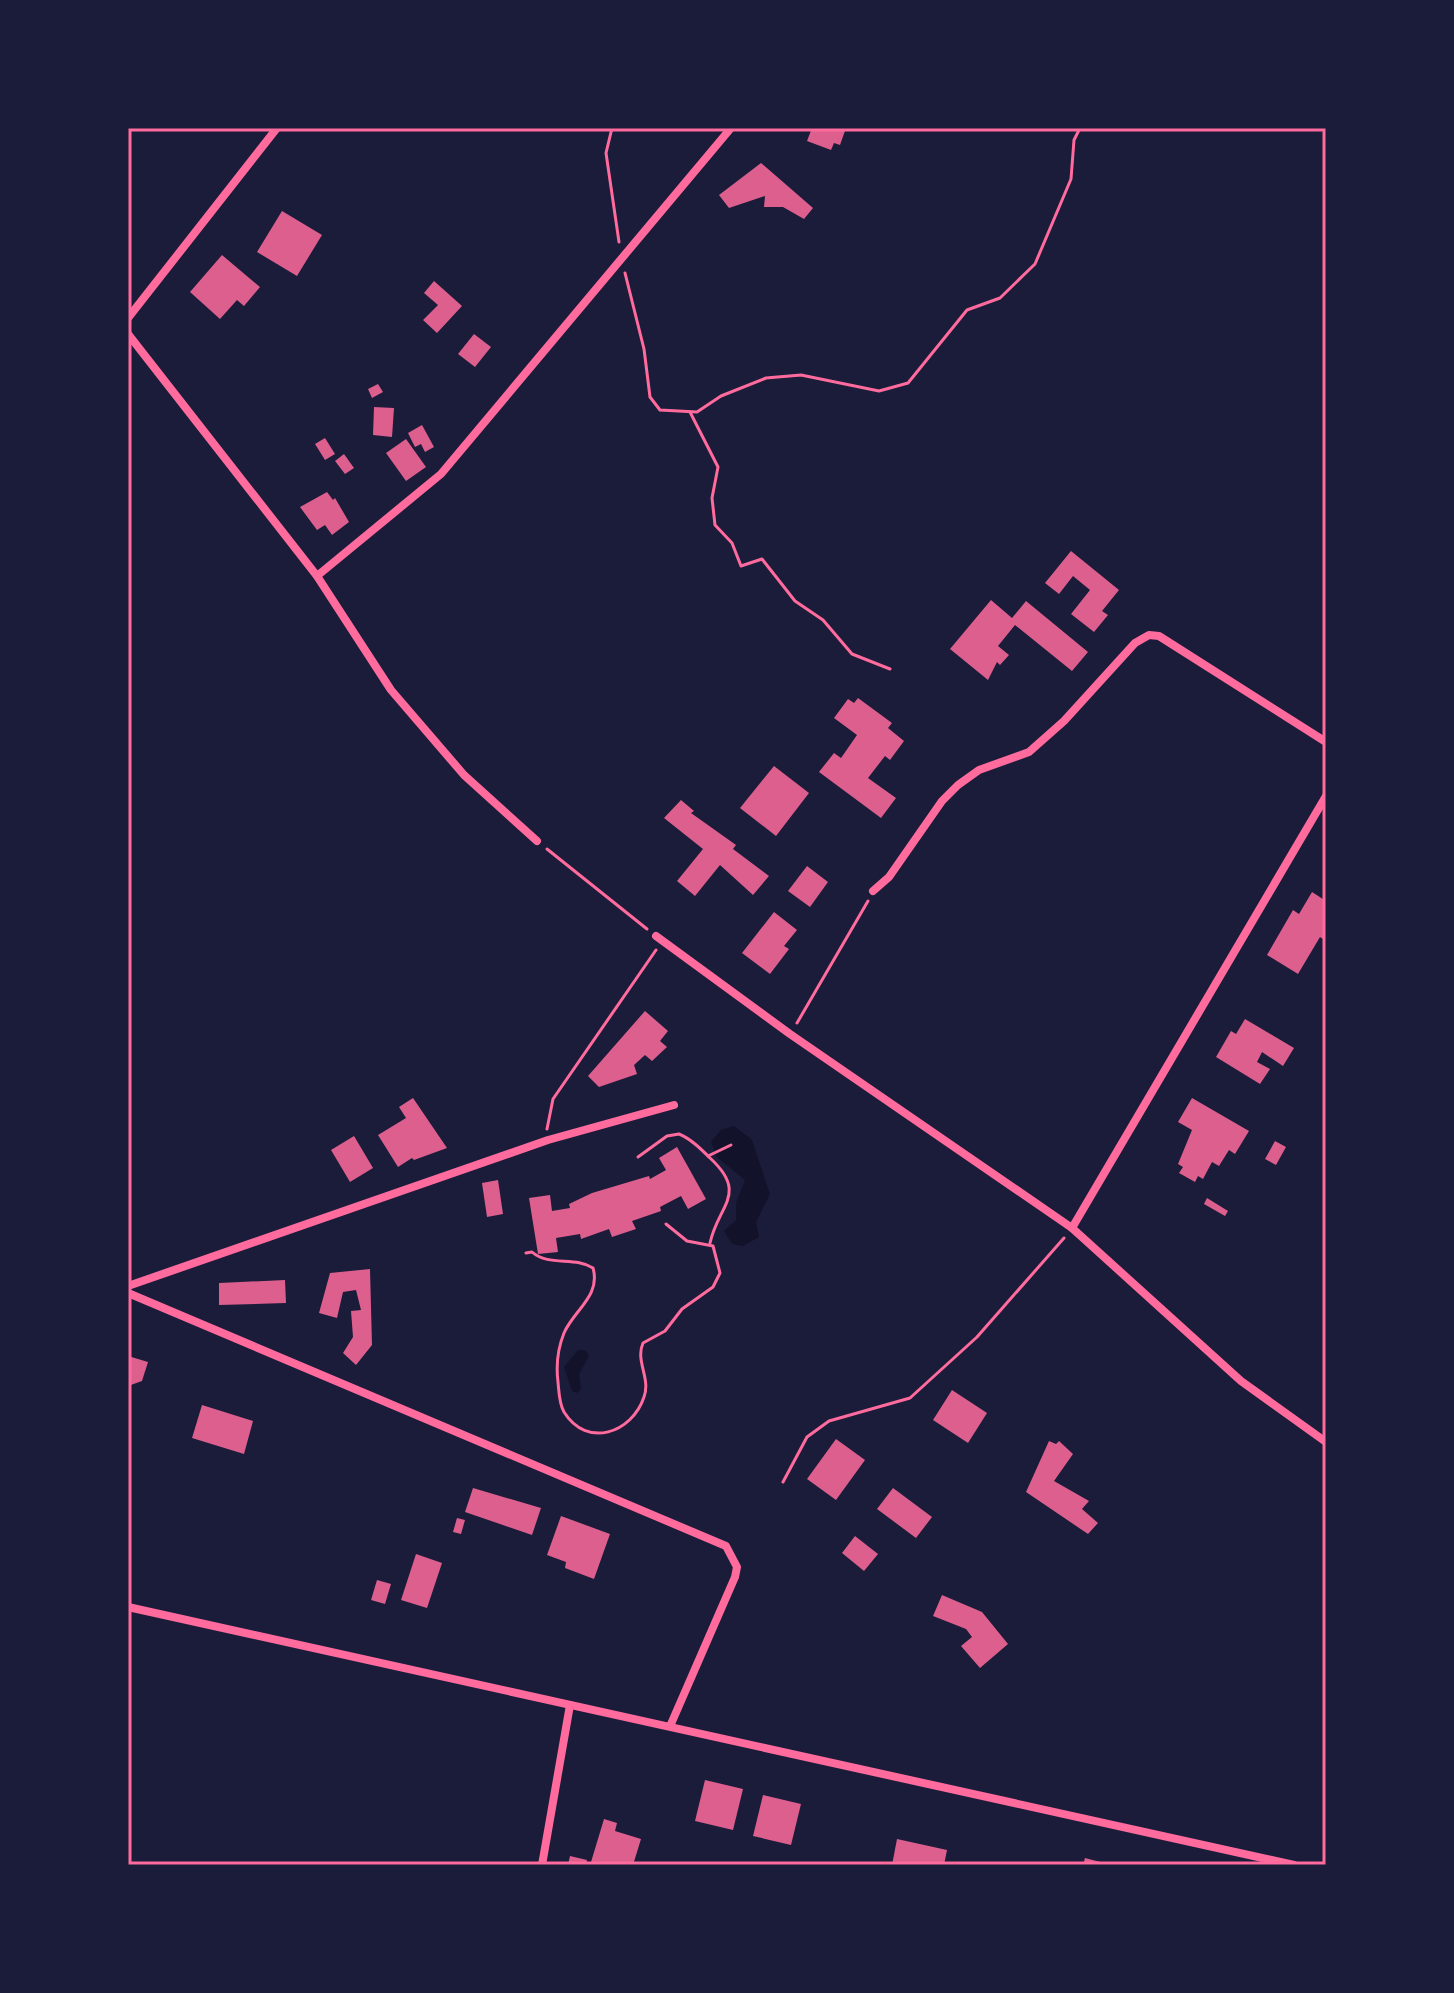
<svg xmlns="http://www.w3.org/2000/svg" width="1454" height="1993" font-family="'Roboto Condensed',sans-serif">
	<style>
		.water { fill: #12122b }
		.building { fill: #dd5f8e }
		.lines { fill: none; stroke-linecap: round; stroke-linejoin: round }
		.path { stroke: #ff6b9d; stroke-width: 3 }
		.minor { stroke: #ff6b9d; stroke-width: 8 }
		.neatline { fill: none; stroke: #ff6b9d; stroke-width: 3 }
	</style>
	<rect width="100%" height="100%" fill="#1b1b3a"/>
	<g class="water">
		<polygon points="734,1126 752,1140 770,1194 756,1222 759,1237 743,1246 732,1244 724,1231 736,1220 736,1203 745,1180 717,1157 711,1142 721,1130"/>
		<polygon points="578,1350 585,1350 589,1356 579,1374 581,1389 577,1393 572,1391 564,1367"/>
	</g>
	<g class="building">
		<polygon points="812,128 846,128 840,145 834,143 831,150 807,141"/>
		<polygon points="761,163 813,208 804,219 783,207 764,207 765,196 729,208 719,195"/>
		<polygon points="282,211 322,235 297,276 257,252"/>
		<polygon points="222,255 260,287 244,306 237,300 220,319 190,292"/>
		<polygon points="434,281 462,306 437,333 423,320 438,305 424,293"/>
		<polygon points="474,334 491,347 475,367 458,354"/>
		<polygon points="378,384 383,392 372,398 368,389"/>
		<polygon points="374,407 394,408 392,437 373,435"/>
		<polygon points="422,425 434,447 425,452 421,444 415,447 408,433"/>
		<polygon points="325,438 335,454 325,460 315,444"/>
		<polygon points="406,439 426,467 406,481 386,453"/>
		<polygon points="344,454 354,468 345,474 335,461"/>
		<polygon points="327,492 333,500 335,498 349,522 332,535 325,525 317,530 300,507"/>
		<polygon points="1071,551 1119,590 1102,611 1108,615 1094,632 1071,614 1090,590 1073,576 1059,594 1045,583"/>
		<polygon points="991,600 1012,618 1026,601 1088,652 1072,671 1015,625 998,646 1009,655 1000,665 997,662 988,680 950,649"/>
		<polygon points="858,698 892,723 888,728 904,741 890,760 885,756 868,778 896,798 881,818 819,772 834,753 841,758 857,735 834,718 848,699 854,703"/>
		<polygon points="774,766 809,793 776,836 740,808"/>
		<polygon points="681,800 694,811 691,813 736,845 733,849 769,876 753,895 720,865 695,896 677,881 703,849 664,818"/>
		<polygon points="807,866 828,882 810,907 788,891"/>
		<polygon points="1312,892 1326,901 1326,941 1320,937 1298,974 1267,955 1293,910 1299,914"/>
		<polygon points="774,912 797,930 784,946 789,949 770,974 742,953"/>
		<polygon points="645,1011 668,1031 660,1041 667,1047 652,1061 645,1055 634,1065 637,1074 599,1087 588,1076"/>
		<polygon points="1245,1019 1294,1048 1283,1066 1262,1052 1257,1062 1270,1069 1260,1084 1216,1057 1231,1031 1236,1034"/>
		<polygon points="413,1098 447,1148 414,1160 412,1158 398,1167 378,1135 406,1118 399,1107"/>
		<polygon points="1192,1098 1249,1131 1235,1154 1229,1150 1219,1166 1212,1162 1203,1179 1198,1176 1195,1182 1179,1173 1183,1167 1178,1164 1192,1130 1178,1122"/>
		<polygon points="354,1136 373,1168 350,1182 331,1150"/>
		<polygon points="1275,1141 1286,1147 1276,1165 1265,1159"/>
		<polygon points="677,1147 706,1199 688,1209 681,1196 660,1207 661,1211 632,1221 636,1229 612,1237 609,1229 581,1239 580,1234 556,1238 558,1252 538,1254 529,1198 550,1195 552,1211 570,1208 569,1204 592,1193 649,1176 650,1179 666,1170 659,1158"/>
		<polygon points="498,1180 503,1214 487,1217 482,1183"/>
		<polygon points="1207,1198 1228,1211 1225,1216 1204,1204"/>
		<polygon points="370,1269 372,1345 356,1365 343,1353 353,1337 351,1311 361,1310 356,1290 343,1292 337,1318 319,1313 330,1273"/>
		<polygon points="285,1280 286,1303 219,1305 219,1283"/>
		<polygon points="128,1356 148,1362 142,1381 128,1386"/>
		<polygon points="952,1390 987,1413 968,1443 933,1420"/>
		<polygon points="202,1405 253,1421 244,1454 192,1438"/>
		<polygon points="836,1439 865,1460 836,1500 807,1479"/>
		<polygon points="1049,1441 1056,1444 1059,1441 1073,1454 1054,1481 1089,1501 1082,1509 1098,1523 1088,1534 1026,1492"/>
		<polygon points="473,1488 541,1508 532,1535 465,1512"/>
		<polygon points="893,1488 932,1517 916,1538 877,1509"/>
		<polygon points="561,1516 610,1534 594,1579 565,1568 566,1562 547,1555"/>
		<polygon points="457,1518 465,1520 461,1534 453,1532"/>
		<polygon points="855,1536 878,1554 864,1571 842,1553"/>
		<polygon points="416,1554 442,1563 427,1608 401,1600"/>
		<polygon points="377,1580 391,1584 385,1604 371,1600"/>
		<polygon points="942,1595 982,1612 1008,1644 980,1668 961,1646 972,1637 966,1629 933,1616"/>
		<polygon points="705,1780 743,1789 733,1830 695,1821"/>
		<polygon points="763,1795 801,1804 791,1845 753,1836"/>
		<polygon points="604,1819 617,1823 615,1831 641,1839 633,1865 591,1862"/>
		<polygon points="897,1839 947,1850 944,1865 892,1865"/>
		<polygon points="570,1856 587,1860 586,1865 568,1865"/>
		<polygon points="1085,1858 1108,1864 1108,1865 1083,1865"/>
	</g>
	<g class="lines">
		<g class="path">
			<polyline points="612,128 606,153 619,242"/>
			<polyline points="625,273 644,349 650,397 660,410 697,412 721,396 766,378 801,375 879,391 908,383 967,310 1000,298 1035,264 1071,179 1074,140 1080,128"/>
			<polyline points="690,412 718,467 712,498 715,525 732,543 741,566 762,559 795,601 823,620 852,654 890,669"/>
			<polyline points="547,849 647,929"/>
			<polyline points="797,1023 868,901"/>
			<polyline points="547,1129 553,1099 656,950"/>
			<polyline points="708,1156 731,1145"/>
			<path d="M638 1157 667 1136 679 1134C691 1139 701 1149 710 1158 749 1194 718 1205 710 1243"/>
			<path d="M526 1253 532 1252C549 1267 575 1256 593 1268 601 1296 574 1310 564 1333 558 1348 556 1366 558 1382 559 1392 559 1403 564 1412 587 1449 632 1433 644 1397 651 1378 635 1361 643 1343L665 1331 682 1309 713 1287 720 1273 713 1246 687 1241 666 1224"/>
			<polyline points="783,1482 807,1437 829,1421 910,1398 977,1337 1064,1238"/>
		</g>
		<g class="minor">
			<polyline points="128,318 277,128"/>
			<polyline points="128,334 317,576 391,690 464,775 537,841"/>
			<polyline points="317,576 441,474 731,128"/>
			<polyline points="873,891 889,877 942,801 958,785 979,770 1029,752 1064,721 1135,643 1149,635 1159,636 1326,742"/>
			<polyline points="656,936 790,1034 1072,1228 1241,1381 1326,1442"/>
			<polyline points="1072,1228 1326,796"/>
			<polyline points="128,1286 548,1140 674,1105"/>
			<polyline points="128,1293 726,1546 737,1567 735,1577 671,1724"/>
			<polyline points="128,1607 1294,1865"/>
			<polyline points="542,1865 570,1705"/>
		</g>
	</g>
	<rect width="1454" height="1993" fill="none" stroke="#1b1b3a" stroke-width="260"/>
	<rect x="130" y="130" width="1194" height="1733" class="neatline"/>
</svg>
